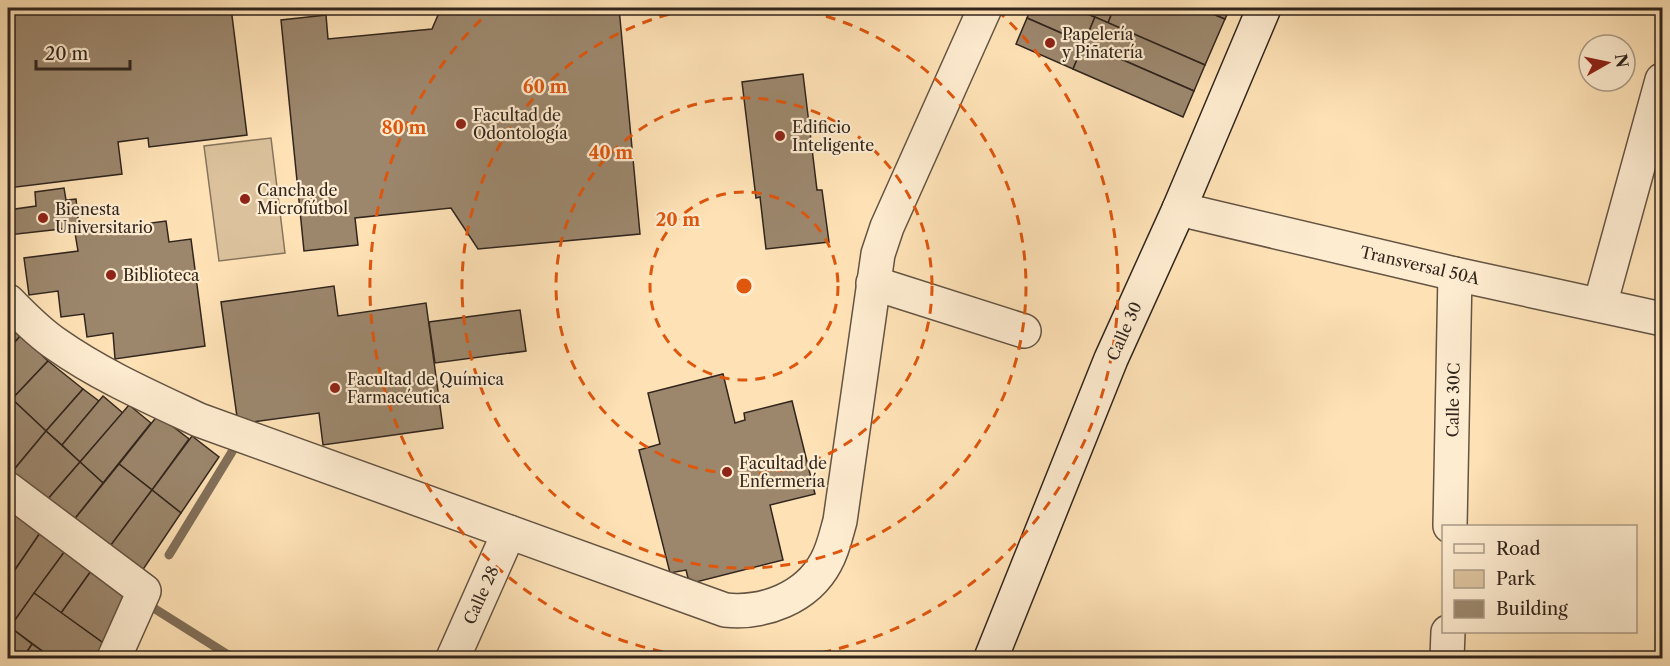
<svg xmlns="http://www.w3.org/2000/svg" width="1670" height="666" font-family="'Libre Caslon Text',serif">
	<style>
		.green { fill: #dbc29c; stroke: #86745c; stroke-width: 1.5 }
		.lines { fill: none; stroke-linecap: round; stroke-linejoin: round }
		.stream { stroke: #82705a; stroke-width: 9 }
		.building { fill: #9c876d; stroke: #31251d; stroke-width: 1.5 }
		.minor-casing { stroke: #645443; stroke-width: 36 }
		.secondary-casing { stroke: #31251d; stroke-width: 36 }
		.minor { stroke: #feecd0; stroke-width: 33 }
		.secondary { stroke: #feecd0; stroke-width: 33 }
		.ring { fill: none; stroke: #df560d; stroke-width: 3; stroke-dasharray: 10 8 }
		.poi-dot { fill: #8f2418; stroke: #feecd0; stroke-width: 2 }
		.labels { text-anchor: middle; stroke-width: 4.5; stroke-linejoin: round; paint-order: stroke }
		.poi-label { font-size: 16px; fill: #31251d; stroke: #feecd0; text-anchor: start }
		.street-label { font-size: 16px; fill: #31251d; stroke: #feecd0 }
		.centre { fill: #df560d; stroke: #feecd0; stroke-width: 3 }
		.ring-label { font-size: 18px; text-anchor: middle; font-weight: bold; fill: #df560d; stroke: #feecd0; stroke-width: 4.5; stroke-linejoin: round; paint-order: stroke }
	</style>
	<rect width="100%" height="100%" fill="#fee2b6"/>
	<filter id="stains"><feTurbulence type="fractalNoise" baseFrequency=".00333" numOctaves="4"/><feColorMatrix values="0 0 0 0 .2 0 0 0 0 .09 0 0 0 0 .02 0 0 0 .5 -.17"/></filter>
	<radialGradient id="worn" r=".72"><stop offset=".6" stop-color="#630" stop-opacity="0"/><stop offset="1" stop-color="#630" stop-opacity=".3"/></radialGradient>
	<polygon class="green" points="271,138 285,253 219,261 204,146"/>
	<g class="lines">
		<g class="stream">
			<polyline points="169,555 238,442"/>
			<polyline points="144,602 233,658"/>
		</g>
	</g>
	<g class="building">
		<polygon points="8,8 231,8 247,135 149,147 148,138 118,142 122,174 8,188"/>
		<polygon points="441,8 619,8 640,234 478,249 451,208 355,218 358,245 304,251 281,20 326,15 328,39 432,29"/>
		<polygon points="1031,8 1074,8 1095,17 1084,43 1027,18"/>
		<polygon points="1074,8 1114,8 1108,23"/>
		<polygon points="1114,8 1199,8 1225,19 1205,65 1108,23"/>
		<polygon points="1199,8 1230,8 1225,19"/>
		<polygon points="1095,17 1205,65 1194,91 1084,43"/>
		<polygon points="1027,18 1084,43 1073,69 1016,44"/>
		<polygon points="1084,43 1194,91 1183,117 1073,69"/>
		<polygon points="803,74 817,190 822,190 829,242 766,249 760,197 756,198 742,82"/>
		<polygon points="64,188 66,200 76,199 79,227 8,235 8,210 36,206 35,192"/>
		<polygon points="166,221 169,242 191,239 205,346 115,359 113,333 87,337 84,314 61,317 58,291 29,295 24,258 78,251 75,233"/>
		<polygon points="334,286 338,316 426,303 443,428 323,445 319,413 238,424 221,302"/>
		<polygon points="520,310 526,351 435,363 429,322"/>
		<polygon points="8,321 21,335 8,350"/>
		<polygon points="21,335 48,361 12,399 8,395 8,350"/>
		<polygon points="48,361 83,389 46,431 12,399"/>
		<polygon points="723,374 735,423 745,420 744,413 792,401 815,494 770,505 783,560 696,582 688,578 686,570 670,573 639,450 660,444 648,393"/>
		<polygon points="83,389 99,401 62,445 46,431"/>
		<polygon points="103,396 123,413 80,462 62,445"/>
		<polygon points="12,399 46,431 12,472 8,468 8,404"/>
		<polygon points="129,405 151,423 103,483 80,462"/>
		<polygon points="158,415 189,439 152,490 119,464"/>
		<polygon points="46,431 80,462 47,500 12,472"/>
		<polygon points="192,436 219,457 181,513 152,490"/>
		<polygon points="80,462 103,483 73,521 47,500"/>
		<polygon points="119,464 152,490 108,549 73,521"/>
		<polygon points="152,490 181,513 140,574 108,549"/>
		<polygon points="8,508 40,533 8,580"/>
		<polygon points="40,533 65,551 10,627 8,625 8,580"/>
		<polygon points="65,551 91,571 61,613 34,593"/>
		<polygon points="91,571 133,602 106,645 61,613"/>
		<polygon points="34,593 106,645 97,658 52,658 10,627"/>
		<polygon points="10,627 32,644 23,658 8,658 8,630"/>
		<polygon points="32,644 52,658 23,658"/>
	</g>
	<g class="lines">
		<defs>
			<g id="minor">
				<polyline points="1179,209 1455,274 1662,319"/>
				<polyline points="873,283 1024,331"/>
				<path d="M8 301C23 316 38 332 56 344 100 375 150 397 199 420L725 610C764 614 807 598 826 562 833 550 836 535 840 521L878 254 887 227 985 8"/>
				<polyline points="1600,305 1662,80"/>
				<polyline points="8,489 144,591 114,658"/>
				<polyline points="1450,526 1455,274"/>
				<polyline points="453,658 509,532"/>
				<polyline points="1447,658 1448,632"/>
			</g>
			<polyline id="secondary" points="991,658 1111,359 1179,209 1264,8"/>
		</defs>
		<use href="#minor" class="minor-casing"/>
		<use href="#secondary" class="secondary-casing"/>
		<use href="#minor" class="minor"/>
		<use href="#secondary" class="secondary"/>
	</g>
	<g class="ring">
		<circle cx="744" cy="286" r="94"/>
		<circle cx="744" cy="286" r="188"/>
		<path d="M791 8A282 282 0 1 1 697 8"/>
		<path d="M698 658A375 375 0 0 1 491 10M997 10A375 375 0 0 1 790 658"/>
	</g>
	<g class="poi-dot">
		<circle cx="1050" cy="43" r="6"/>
		<circle cx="461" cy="124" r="6"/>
		<circle cx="780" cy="136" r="6"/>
		<circle cx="245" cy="199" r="6"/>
		<circle cx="43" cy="218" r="6"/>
		<circle cx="111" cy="275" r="6"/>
		<circle cx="335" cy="388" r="6"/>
		<circle cx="727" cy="472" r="6"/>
	</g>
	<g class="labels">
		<g class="poi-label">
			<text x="1062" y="40">Papelería<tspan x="1062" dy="18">y Piñatería</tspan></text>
			<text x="473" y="121">Facultad de<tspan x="473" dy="18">Odontología</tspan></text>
			<text x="792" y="133">Edificio<tspan x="792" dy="18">Inteligente</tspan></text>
			<text x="257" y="196">Cancha de<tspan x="257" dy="18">Microfútbol</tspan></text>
			<text x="55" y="215">Bienesta<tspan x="55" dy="18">Universitario</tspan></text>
			<text x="123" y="281">Biblioteca</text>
			<text x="347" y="385">Facultad de Química<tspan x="347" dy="18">Farmacéutica</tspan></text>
			<text x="739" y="469">Facultad de<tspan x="739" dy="18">Enfermería</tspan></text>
		</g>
		<g class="street-label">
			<text transform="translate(1420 265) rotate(13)" y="6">Transversal 50A</text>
			<text transform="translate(1124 331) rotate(-66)" y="6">Calle 30</text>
			<text transform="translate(1453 400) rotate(-89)" y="6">Calle 30C</text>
			<text transform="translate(481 595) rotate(-66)" y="6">Calle 28</text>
		</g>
	</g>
	<circle cx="744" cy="286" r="9" class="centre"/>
	<g class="ring-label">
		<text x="545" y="93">60 m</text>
		<text x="404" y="134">80 m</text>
		<text x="611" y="159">40 m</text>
		<text x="678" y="226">20 m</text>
	</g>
	<rect width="1670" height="666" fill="none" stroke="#fee2b6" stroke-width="30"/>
	<rect x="9" y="9" width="1652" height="648" fill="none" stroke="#31251d" stroke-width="3"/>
	<rect x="15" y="15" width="1640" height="636" fill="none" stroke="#31251d" stroke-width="1.5"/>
	<rect x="1442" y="525" width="195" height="108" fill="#feecd0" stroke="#ac9c88" stroke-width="1.5"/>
	<rect x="1454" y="544" width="30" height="9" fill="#feecd0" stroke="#ac9c88" stroke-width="1.5"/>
	<text x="1496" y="555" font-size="18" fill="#31251d">Road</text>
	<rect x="1454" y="570" width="30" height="18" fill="#dbc29c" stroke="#ac9c88" stroke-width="1.5"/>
	<text x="1496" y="585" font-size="18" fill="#31251d">Park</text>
	<rect x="1454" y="600" width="30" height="18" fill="#9c876d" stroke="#ac9c88" stroke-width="1.5"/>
	<text x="1496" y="615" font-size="18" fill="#31251d">Building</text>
	<g transform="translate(1607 63) rotate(81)"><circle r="28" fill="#feecd0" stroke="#ac9c88" stroke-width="1.5"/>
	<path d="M0-4.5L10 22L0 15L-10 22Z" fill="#8f2418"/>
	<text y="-9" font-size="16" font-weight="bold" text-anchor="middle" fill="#31251d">N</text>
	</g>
	<path d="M36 60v9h94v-9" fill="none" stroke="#31251d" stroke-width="3"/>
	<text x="45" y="60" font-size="18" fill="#31251d" stroke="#feecd0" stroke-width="4.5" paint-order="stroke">20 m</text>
	<rect width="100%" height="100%" filter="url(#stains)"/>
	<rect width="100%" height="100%" fill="url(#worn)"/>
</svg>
